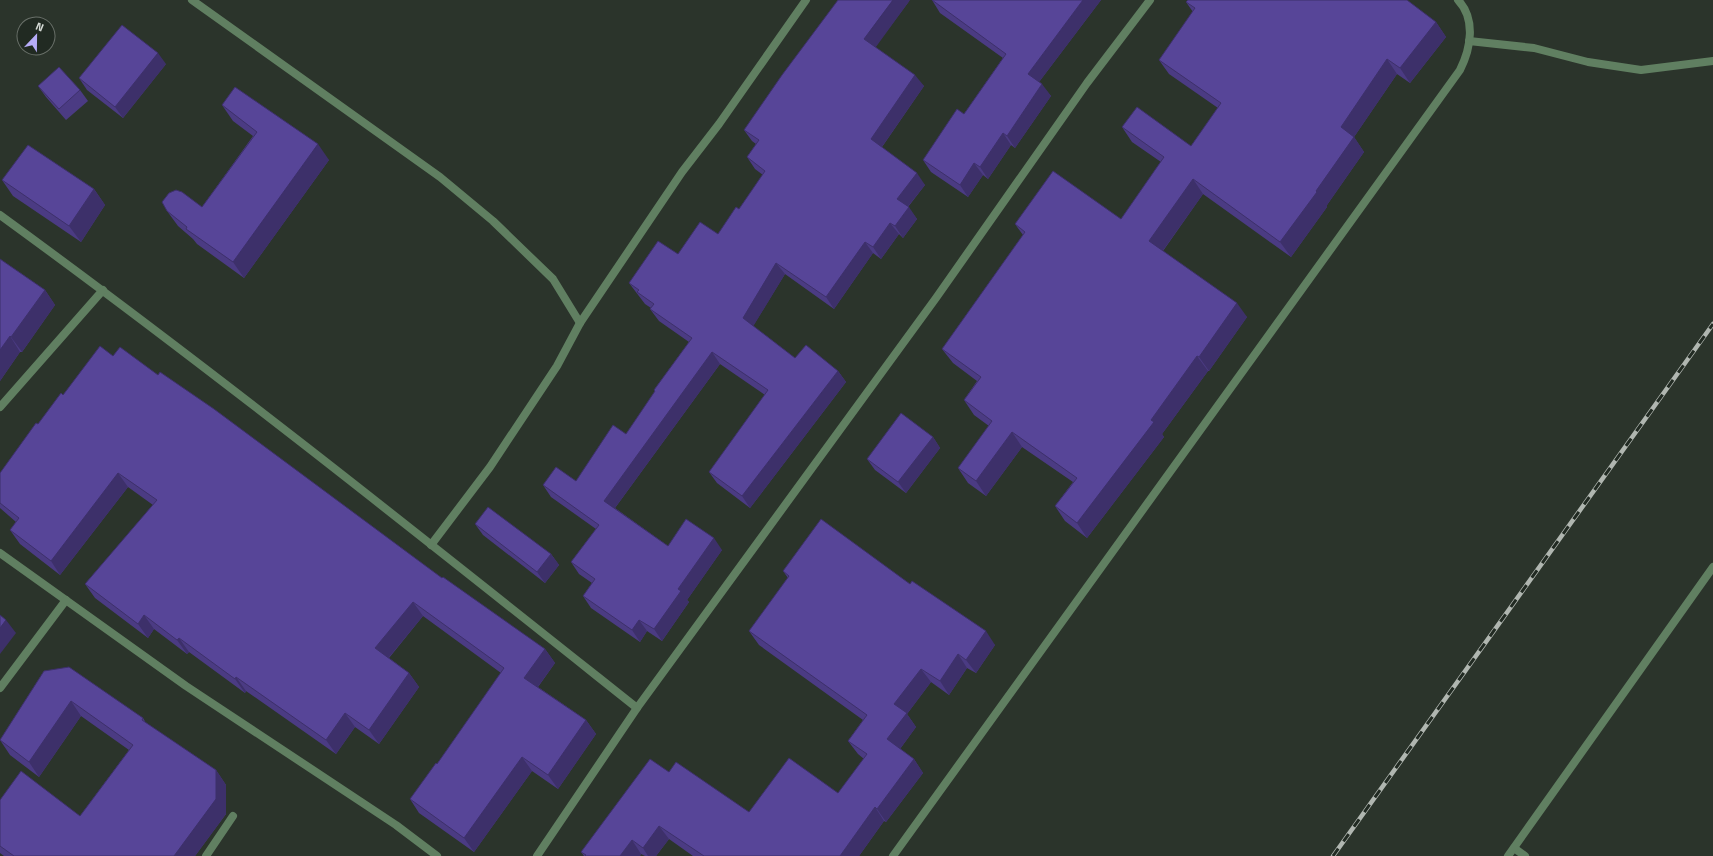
<svg xmlns="http://www.w3.org/2000/svg" width="1713" height="856" font-family="'Titillium Web',sans-serif">
	<style>
		.lines { fill: none; stroke-linecap: round; stroke-linejoin: round }
		.street { stroke: #607f61; stroke-width: 8 }
		.rail-casing { stroke: #b0b6b0; stroke-width: 4.5 }
		.rail { stroke: #212a22; stroke-width: 3; stroke-dasharray: 9; stroke-linecap: butt }
		.wall { fill: #4b3b83 }
		.shaded-wall { fill: #3d306a }
		.building { fill: #574598; stroke: #3d306a }
	</style>
	<rect width="100%" height="100%" fill="#2b342b"/>
	<g class="lines">
		<g class="street">
			<polyline points="192,0 440,177 493,221 553,279 580,323"/>
			<polyline points="1469,41 1534,48 1588,62 1641,70 1713,61"/>
			<path d="M0 215C217 373 427 541 637 708"/>
			<polyline points="0,407 103,290"/>
			<polyline points="431,545 490,467 557,366 580,323 682,172 719,124 806,0"/>
			<polyline points="0,553 186,686 396,825 437,856"/>
			<polyline points="0,688 66,600"/>
			<polyline points="1514,848 1525,856"/>
			<polyline points="206,856 233,816"/>
			<polyline points="537,856 637,708 936,298 1087,83 1150,0"/>
			<path d="M893 856 1460 70C1471 48 1476 19 1458 0"/>
			<polyline points="1508,856 1713,567"/>
		</g>
		<defs>
			<polyline id="rail" points="1333,856 1713,324"/>
		</defs>
		<use href="#rail" class="rail-casing"/>
		<use href="#rail" class="rail"/>
	</g>
	<g class="wall">
		<polygon points="910,0 875,47 924,86 882,147 925,185 908,207 917,219 903,238 899,234 881,259 873,253 834,309 785,274 753,326 795,358 838,371 846,382 750,508 717,483 709,472 765,395 720,364 615,508 668,546 722,550 687,600 689,602 662,641 647,631 640,642 591,608 583,596 592,583 579,574 571,562 596,529 551,497 543,485 576,481 626,434 655,392 654,390 689,342 659,321 650,309 651,308 645,304 629,283 678,254 718,234 739,209 763,175 755,169 747,157 756,144 752,141 744,130"/>
		<polygon points="932,0 1101,0 1039,82 1051,96 1015,148 1011,145 988,179 983,175 968,197 931,172 923,160 964,114 1003,58 940,13"/>
		<polygon points="1186,2 1436,22 1446,37 1410,83 1397,74 1354,137 1364,152 1327,205 1327,207 1291,257 1203,194 1163,251 1247,317 1209,371 1208,371 1162,434 1164,437 1087,538 1065,521 1055,506 1073,482 1022,447 986,496 968,483 958,468 989,426 974,415 964,400 977,381 953,363 942,349 1023,235 1015,224 1121,219 1161,162 1132,142 1122,127 1191,146 1218,108 1169,74 1159,60 1193,12"/>
		<polygon points="166,64 123,118 87,90 79,78"/>
		<polygon points="38,86 80,90 88,101 66,120 46,97"/>
		<polygon points="222,105 329,160 244,278 197,244 193,239 178,226 167,211 202,207 253,136 233,121"/>
		<polygon points="2,180 94,189 105,205 81,242 13,196"/>
		<polygon points="0,259 45,290 55,305 22,352 20,352 0,381"/>
		<polygon points="113,356 158,375 442,578 545,649 555,663 538,687 586,720 596,734 558,789 532,771 474,852 419,813 410,799 437,764 501,673 423,616 389,658 409,673 419,687 379,744 355,727 336,754 246,691 245,693 189,652 187,654 154,629 148,638 95,598 85,584 153,505 128,487 60,575 20,544 10,530 16,522 0,508 0,473 38,424 63,395"/>
		<polygon points="933,437 940,448 906,493 875,470 867,459"/>
		<polygon points="475,524 551,554 559,565 545,583 483,535"/>
		<polygon points="783,571 910,584 995,645 976,673 967,668 949,695 931,682 907,714 916,727 900,749 914,759 923,773 886,822 884,821 859,856 693,856 669,839 656,856 645,856 641,854 640,856 584,856 581,852 669,772 749,812 838,793 864,759 858,754 848,741 863,720 759,645 749,631 788,578"/>
		<polygon points="44,671 143,718 146,723 216,770 226,785 226,814 195,856 4,856 0,853 0,800 80,816 129,750 81,716 39,777 10,755 0,740"/>
	</g>
	<g class="shaded-wall">
		<polygon points="893,0 910,0 873,51 864,39"/>
		<polygon points="1083,0 1101,0 1036,86 1028,74"/>
		<polygon points="1436,22 1446,37 1410,83 1400,68"/>
		<polygon points="158,53 166,64 123,118 115,107"/>
		<polygon points="1387,59 1397,74 1354,137 1364,152 1327,205 1327,207 1291,257 1280,242 1316,191 1341,127"/>
		<polygon points="915,75 924,86 879,151 871,139"/>
		<polygon points="1042,84 1051,96 1015,148 1007,136"/>
		<polygon points="1003,133 1011,145 988,179 980,167"/>
		<polygon points="318,144 329,160 244,278 233,262"/>
		<polygon points="974,163 983,175 968,197 960,185"/>
		<polygon points="917,173 925,185 905,210 897,199"/>
		<polygon points="1193,179 1203,194 1159,256 1149,241"/>
		<polygon points="94,189 105,205 81,242 69,226"/>
		<polygon points="909,207 917,219 903,238 895,226"/>
		<polygon points="890,223 899,234 881,259 873,247"/>
		<polygon points="865,242 873,253 834,309 826,297"/>
		<polygon points="776,263 785,274 751,330 743,318"/>
		<polygon points="45,290 55,305 22,352 11,337"/>
		<polygon points="1237,303 1247,317 1209,371 1199,357"/>
		<polygon points="10,336 20,352 0,381 0,350"/>
		<polygon points="712,352 720,364 612,512 604,501"/>
		<polygon points="1197,356 1208,371 1162,434 1164,437 1087,538 1077,523"/>
		<polygon points="838,371 846,382 750,508 742,496"/>
		<polygon points="1012,432 1022,447 986,496 976,481"/>
		<polygon points="933,437 940,448 906,493 898,482"/>
		<polygon points="118,473 128,487 60,575 51,561"/>
		<polygon points="714,538 722,550 687,600 689,602 662,641 654,629 678,589"/>
		<polygon points="551,554 559,565 545,583 537,572"/>
		<polygon points="413,602 423,616 385,662 375,648"/>
		<polygon points="144,615 154,629 148,638 138,624"/>
		<polygon points="6,620 16,633 0,654 0,628"/>
		<polygon points="639,620 647,631 640,642 632,630"/>
		<polygon points="986,631 995,645 976,673 966,660"/>
		<polygon points="179,638 189,652 187,654 177,640"/>
		<polygon points="545,649 555,663 534,692 524,678"/>
		<polygon points="958,654 967,668 949,695 940,681"/>
		<polygon points="921,669 931,682 907,714 916,727 897,753 887,739 894,704"/>
		<polygon points="409,673 419,687 379,744 369,730"/>
		<polygon points="236,677 246,691 245,693 235,679"/>
		<polygon points="71,701 81,716 39,777 29,762"/>
		<polygon points="345,713 355,727 336,754 326,740"/>
		<polygon points="586,720 596,734 558,789 548,775"/>
		<polygon points="522,757 532,771 474,852 464,838"/>
		<polygon points="914,759 923,773 886,822 877,809"/>
		<polygon points="216,770 226,785 226,814 195,856 174,856"/>
		<polygon points="875,807 884,821 859,856 840,856"/>
		<polygon points="659,826 669,839 656,856 648,856 643,848"/>
		<polygon points="632,840 641,854 640,856 620,856"/>
	</g>
	<g class="building">
		<polygon points="838,0 893,0 864,39 915,75 871,139 917,173 897,199 909,207 895,226 890,223 873,247 865,242 826,297 776,263 743,318 795,358 806,345 838,371 742,496 709,472 768,390 712,352 604,501 668,546 686,519 714,538 678,589 681,591 654,629 639,620 632,630 583,596 595,579 571,562 599,525 543,485 556,467 576,481 613,425 626,434 655,391 654,390 692,338 650,309 654,304 637,292 639,290 629,283 658,241 678,254 700,222 718,234 736,207 739,209 765,171 747,157 759,140 744,130 782,75"/>
		<polygon points="932,0 1083,0 1028,74 1042,84 1007,136 1003,133 980,167 974,163 960,185 923,160 957,109 964,114 1006,54"/>
		<polygon points="1188,0 1407,0 1436,22 1400,68 1387,59 1341,127 1354,137 1316,191 1317,192 1280,242 1193,179 1149,241 1237,303 1199,357 1197,356 1151,420 1154,422 1077,523 1055,506 1077,478 1012,432 976,481 958,468 992,421 964,400 981,377 942,349 1025,232 1015,224 1053,171 1121,219 1164,157 1122,127 1137,107 1191,146 1221,103 1159,60 1195,8 1186,2"/>
		<polygon points="122,25 158,53 115,107 79,78"/>
		<polygon points="59,67 80,90 59,109 38,86"/>
		<polygon points="235,87 318,144 233,262 186,229 187,227 167,211 162,202 169,193 176,190 182,192 202,207 257,132 222,105"/>
		<polygon points="28,145 94,189 69,226 2,180"/>
		<polygon points="0,259 45,290 11,337 10,336 0,350"/>
		<polygon points="100,346 113,356 120,347 158,375 160,372 214,409 442,578 443,577 545,649 524,678 586,720 548,775 522,757 464,838 410,799 436,763 437,764 504,668 413,602 375,648 409,673 369,730 345,713 326,740 236,677 235,679 179,638 177,640 144,615 138,624 85,584 157,500 118,473 51,561 10,530 19,518 0,503 0,473 36,423 38,424 61,393 63,395"/>
		<polygon points="901,413 933,437 898,482 867,459"/>
		<polygon points="488,507 551,554 537,572 475,524"/>
		<polygon points="821,519 910,584 912,581 986,631 966,660 958,654 940,681 921,669 894,704 907,713 887,739 914,759 877,809 875,807 840,856 704,856 659,826 643,848 632,840 620,856 585,856 586,855 581,852 650,759 669,772 676,762 749,812 789,758 838,793 867,754 848,741 867,715 749,631 789,576 783,571"/>
		<polygon points="0,615 6,620 0,628"/>
		<polygon points="69,667 143,718 142,720 216,770 216,799 174,856 14,856 0,846 0,800 21,771 80,816 133,745 71,701 29,762 0,740 44,671"/>
	</g>
	<g transform="translate(36 36) rotate(22)"><circle r="19" fill="#212a22" stroke="#697069"/>
	<path d="M0-3L7 15L0 10L-7 15Z" fill="#b6acf8"/>
	<text y="-6" font-size="11" font-weight="bold" text-anchor="middle" fill="#d4d9d4">N</text>
	</g>
</svg>
